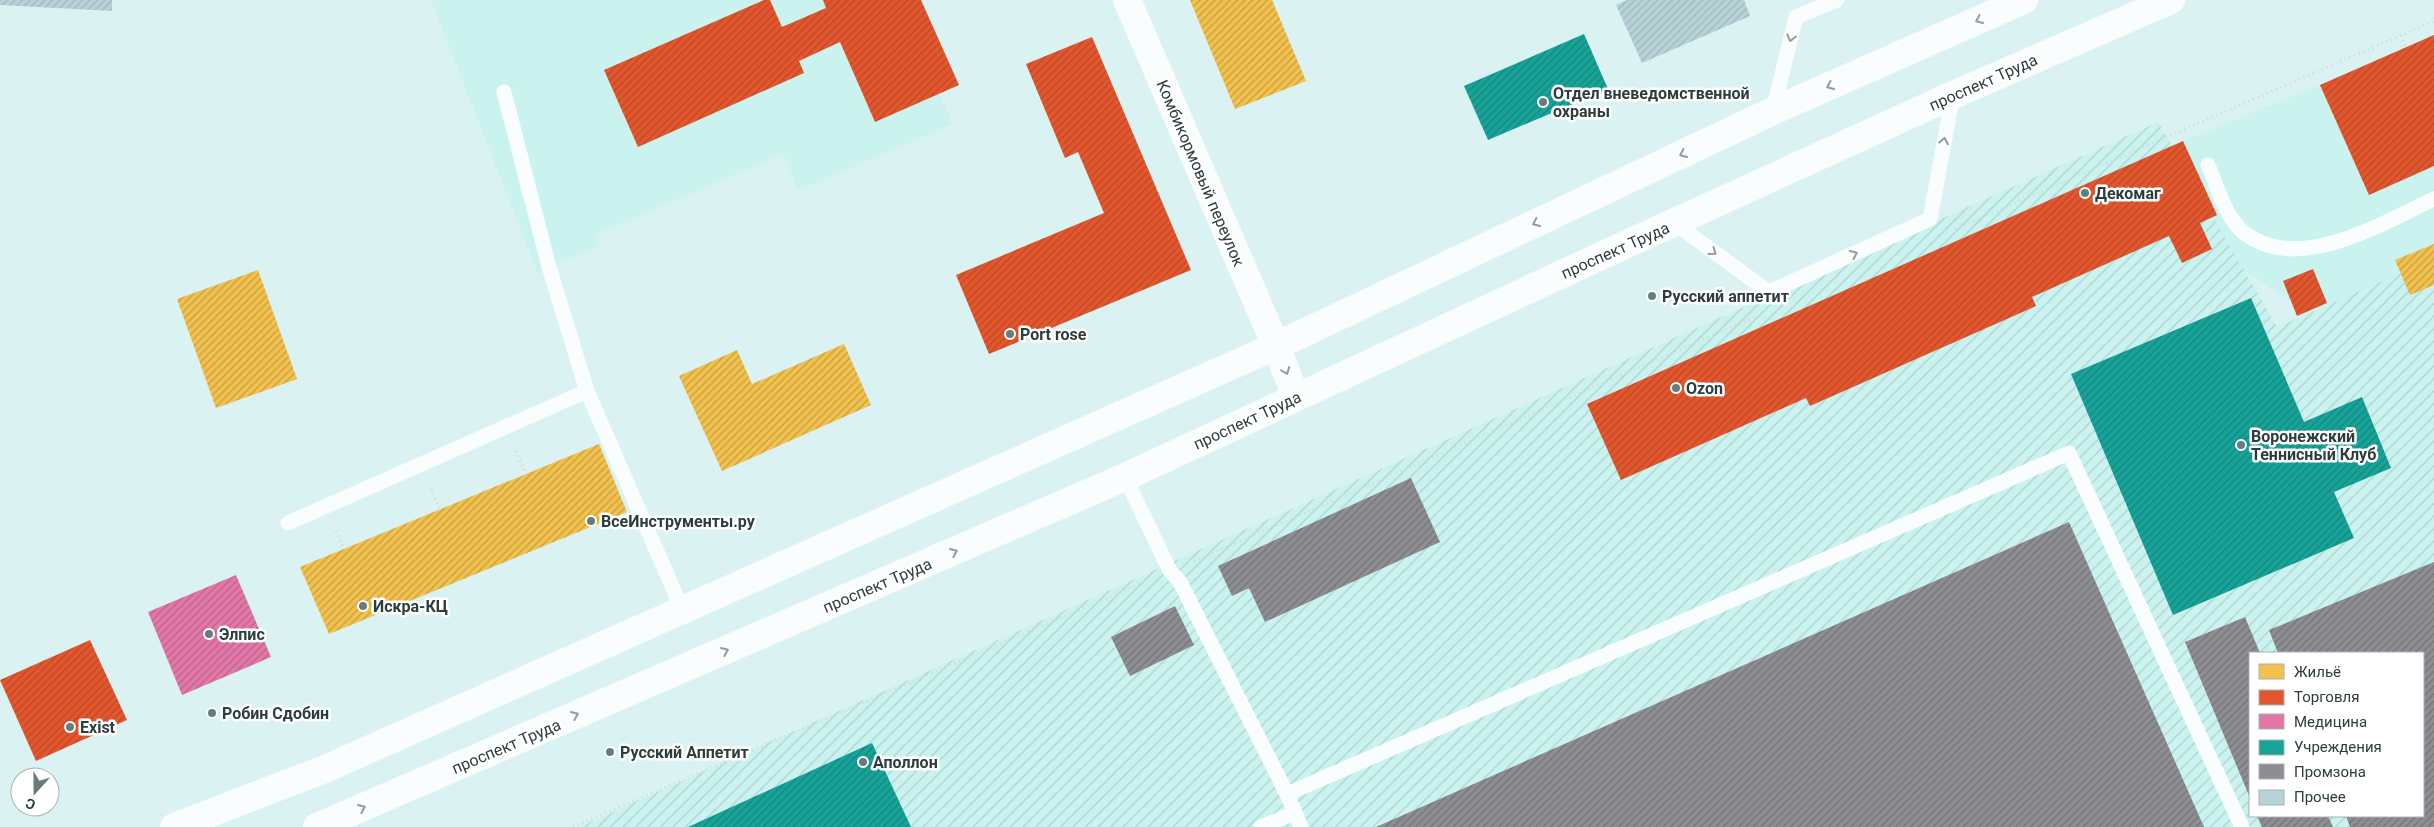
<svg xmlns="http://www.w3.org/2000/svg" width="2434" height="827" font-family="Roboto,sans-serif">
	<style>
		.built { fill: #caf3f0 }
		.industrial { fill: url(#industrial-furrows); fill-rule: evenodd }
		.homes { fill: url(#homes-hatch) }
		.shops { fill: url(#shops-hatch) }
		.health { fill: url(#health-hatch) }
		.public { fill: url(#public-hatch) }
		.industry { fill: url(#industry-hatch) }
		.building { fill: url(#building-hatch) }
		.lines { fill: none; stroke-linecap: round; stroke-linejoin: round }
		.path { stroke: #d1d8d8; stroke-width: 3; stroke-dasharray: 1 4; stroke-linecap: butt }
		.lane { stroke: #f9fdfd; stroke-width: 15 }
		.street { stroke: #f9fdfd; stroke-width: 28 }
		.secondary { stroke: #f9fdfd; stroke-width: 28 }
		.oneway { stroke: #929d9c }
		.poi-dot { fill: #687c7b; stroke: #fff; stroke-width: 2 }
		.labels { text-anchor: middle; stroke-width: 5; stroke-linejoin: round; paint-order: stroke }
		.street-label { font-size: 16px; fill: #2b3d3c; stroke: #fff }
		.poi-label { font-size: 16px; font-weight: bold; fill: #2b3d3c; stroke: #fff; text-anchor: start }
	</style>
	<defs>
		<pattern id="industrial-furrows" width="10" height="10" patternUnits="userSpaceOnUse" patternTransform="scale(1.25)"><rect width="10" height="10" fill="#caf3f0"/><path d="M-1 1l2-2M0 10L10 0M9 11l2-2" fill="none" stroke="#aed1cf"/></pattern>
		<pattern id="homes-hatch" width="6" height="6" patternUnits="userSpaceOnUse" patternTransform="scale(1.25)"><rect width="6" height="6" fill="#f2c14e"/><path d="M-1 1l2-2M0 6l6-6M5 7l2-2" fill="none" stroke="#c49e42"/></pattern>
		<pattern id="shops-hatch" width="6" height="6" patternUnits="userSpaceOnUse" patternTransform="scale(1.25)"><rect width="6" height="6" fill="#e4572e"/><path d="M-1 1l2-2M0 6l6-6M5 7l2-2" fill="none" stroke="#b94928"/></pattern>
		<pattern id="health-hatch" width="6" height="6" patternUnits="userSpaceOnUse" patternTransform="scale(1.25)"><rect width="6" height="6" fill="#e377a8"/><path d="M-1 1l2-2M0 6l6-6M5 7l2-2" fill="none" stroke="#b8638a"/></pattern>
		<pattern id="public-hatch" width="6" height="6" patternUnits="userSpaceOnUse" patternTransform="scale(1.25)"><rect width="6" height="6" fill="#17a398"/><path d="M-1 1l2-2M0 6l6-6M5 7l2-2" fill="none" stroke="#15867d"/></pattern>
		<pattern id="industry-hatch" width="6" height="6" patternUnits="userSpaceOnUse" patternTransform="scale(1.25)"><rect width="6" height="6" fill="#8d8d92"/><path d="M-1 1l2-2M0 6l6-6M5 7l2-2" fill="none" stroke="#737478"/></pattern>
		<pattern id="building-hatch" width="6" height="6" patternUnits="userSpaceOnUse" patternTransform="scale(1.25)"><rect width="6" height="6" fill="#b8d3d8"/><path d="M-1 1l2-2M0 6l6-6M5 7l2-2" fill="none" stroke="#9eb6ba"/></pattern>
	</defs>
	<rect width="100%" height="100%" fill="#daf2f1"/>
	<g class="built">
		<polygon points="431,0 921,0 959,85 939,93 953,124 799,190 783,154 595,235 600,245 537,272"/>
		<polygon points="2434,35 2434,285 2329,331 2317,308 2297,316 2291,301 2212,249 2200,223 2217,215 2183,141 2320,85"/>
	</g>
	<path class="industrial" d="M2158 122 2277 327 2434 259V827H579ZM2250 653H2423V816H2250Z"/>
	<g class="homes">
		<polygon points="1190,0 1272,0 1306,81 1235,109"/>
		<polygon points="2434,244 2434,285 2410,295 2395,260"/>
		<polygon points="258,270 297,379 216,408 177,299"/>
		<polygon points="844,344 871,405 722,471 679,376 737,350 752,384"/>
		<polygon points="599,444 627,512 329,634 300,567"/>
	</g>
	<g class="shops">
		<polygon points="764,0 770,0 782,27 826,8 823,0 921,0 959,85 875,122 840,42 799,61 804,73 638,147 604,70"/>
		<polygon points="2434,35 2434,166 2369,195 2320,85"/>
		<polygon points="1092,37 1191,270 989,354 956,275 1104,213 1078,152 1065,158 1026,64"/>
		<polygon points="2183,141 2217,215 2200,223 2212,249 2182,263 2169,236 2032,297 2036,306 1810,406 1806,398 1621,480 1587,404"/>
		<polygon points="2313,269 2327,303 2297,316 2283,281"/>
		<polygon points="90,640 127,720 36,761 0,680"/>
	</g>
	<polygon class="health" points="236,575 271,657 182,695 148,612"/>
	<g class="public">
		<polygon points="1584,34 1608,89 1488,140 1464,86"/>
		<polygon points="2251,298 2304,422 2362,397 2391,468 2334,492 2354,538 2173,615 2071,374"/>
		<polygon points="872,743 911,827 688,827"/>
	</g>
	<g class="industry">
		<polygon points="1411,478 1440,542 1265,622 1249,588 1232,596 1218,566"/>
		<polygon points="2069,522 2204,827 1376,827"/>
		<polygon points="2434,562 2434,827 2350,827 2346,816 2423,816 2423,653 2278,653 2269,630"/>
		<polygon points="1175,606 1194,645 1130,676 1111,637"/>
		<polygon points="2245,617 2260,653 2250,653 2250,798 2185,642"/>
		<polygon points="2257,816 2328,816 2333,827 2262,827"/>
	</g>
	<g class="building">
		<polygon points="0,0 112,0 112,11 0,5"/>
		<polygon points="1627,0 1744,0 1750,16 1642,63 1616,5"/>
	</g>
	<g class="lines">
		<g class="path">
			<polyline points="2401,35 2406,48"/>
			<polyline points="1955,229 2434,21"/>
			<polyline points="516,451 526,474"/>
			<polyline points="431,489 440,509"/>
			<polyline points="336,531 344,549"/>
			<polyline points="1194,561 1757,316"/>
			<polyline points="573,827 1147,581"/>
		</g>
		<g class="lane">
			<polyline points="504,92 549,267 587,391 682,609"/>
			<polyline points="1773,111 1796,17 1837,0"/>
			<path d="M2208 165C2217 187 2227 222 2247 235 2302 273 2382 223 2434 199"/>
			<polyline points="1674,223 1769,292 1930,219 1953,95"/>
			<polyline points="1125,477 1170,571 1180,582 1287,794 1301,827"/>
			<polyline points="288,523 587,391"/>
			<polyline points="1287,794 2069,453 2242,827"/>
			<polyline points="1261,827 1295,813"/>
		</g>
		<polyline class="street" points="1127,0 1276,346"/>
		<g class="secondary">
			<polyline points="1276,346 1296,397"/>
			<polyline points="174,827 325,769 1276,346 1773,111 2024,0"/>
			<polyline points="317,827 1125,477 1629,243 1953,95 2171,0"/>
		</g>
	</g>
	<defs><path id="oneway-chevron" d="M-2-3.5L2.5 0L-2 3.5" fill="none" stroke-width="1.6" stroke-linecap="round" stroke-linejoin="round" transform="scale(1.25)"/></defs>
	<g class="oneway">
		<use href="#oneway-chevron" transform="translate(1979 20) rotate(156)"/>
		<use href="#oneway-chevron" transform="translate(1791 38) rotate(104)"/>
		<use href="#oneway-chevron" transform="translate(1830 86) rotate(156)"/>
		<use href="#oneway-chevron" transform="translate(1944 141) rotate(-79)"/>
		<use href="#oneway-chevron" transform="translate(1683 154) rotate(155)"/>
		<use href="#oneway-chevron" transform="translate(1536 223) rotate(155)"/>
		<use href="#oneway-chevron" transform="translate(1713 252) rotate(36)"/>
		<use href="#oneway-chevron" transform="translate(1854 254) rotate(-24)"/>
		<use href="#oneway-chevron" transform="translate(1286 371) rotate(69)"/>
		<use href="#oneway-chevron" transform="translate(954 552) rotate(-23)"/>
		<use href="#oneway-chevron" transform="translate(725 651) rotate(-23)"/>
		<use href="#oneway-chevron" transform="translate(575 715) rotate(-23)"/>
		<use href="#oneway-chevron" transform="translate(362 808) rotate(-23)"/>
	</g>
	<g class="poi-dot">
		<circle cx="1543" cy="102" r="5"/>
		<circle cx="2085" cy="193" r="5"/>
		<circle cx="1652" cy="296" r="5"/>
		<circle cx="1010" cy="334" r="5"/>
		<circle cx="1676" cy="388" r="5"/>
		<circle cx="2241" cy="445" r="5"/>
		<circle cx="591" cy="521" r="5"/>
		<circle cx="363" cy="606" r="5"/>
		<circle cx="209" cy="634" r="5"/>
		<circle cx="212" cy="713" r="5"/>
		<circle cx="70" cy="727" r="5"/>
		<circle cx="610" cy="752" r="5"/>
		<circle cx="863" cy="762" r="5"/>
	</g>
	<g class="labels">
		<g class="street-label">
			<text transform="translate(1983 82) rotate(-24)" y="6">проспект Труда</text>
			<text transform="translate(1201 173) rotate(67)" y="6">Комбикормовый переулок</text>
			<text transform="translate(1615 250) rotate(-24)" y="6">проспект Труда</text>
			<text transform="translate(1247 420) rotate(-25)" y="6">проспект Труда</text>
			<text transform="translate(877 585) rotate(-23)" y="6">проспект Труда</text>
			<text transform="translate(506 746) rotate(-23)" y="6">проспект Труда</text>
		</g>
		<g class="poi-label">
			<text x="1553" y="99">Отдел вневедомственной<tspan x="1553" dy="18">охраны</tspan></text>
			<text x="2095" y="199">Декомаг</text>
			<text x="1662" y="302">Русский аппетит</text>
			<text x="1020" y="340">Port rose</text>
			<text x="1686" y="394">Ozon</text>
			<text x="2251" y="442">Воронежский<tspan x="2251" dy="18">Теннисный Клуб</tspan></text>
			<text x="601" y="527">ВсеИнструменты.ру</text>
			<text x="373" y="612">Искра-КЦ</text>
			<text x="219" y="640">Элпис</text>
			<text x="222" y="719">Робин Сдобин</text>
			<text x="80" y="733">Exist</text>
			<text x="620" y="758">Русский Аппетит</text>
			<text x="873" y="768">Аполлон</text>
		</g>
	</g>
	<rect x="2249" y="652" width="175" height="165" fill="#ffffff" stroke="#aab1b1"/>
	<rect x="2259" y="664" width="25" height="15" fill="#f2c14e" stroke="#aab1b1"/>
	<text x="2294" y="677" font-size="15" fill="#2b3d3c">Жильё</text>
	<rect x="2259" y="690" width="25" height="15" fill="#e4572e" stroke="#aab1b1"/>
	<text x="2294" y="702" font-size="15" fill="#2b3d3c">Торговля</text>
	<rect x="2259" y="714" width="25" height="15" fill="#e377a8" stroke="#aab1b1"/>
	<text x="2294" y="727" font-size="15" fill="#2b3d3c">Медицина</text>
	<rect x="2259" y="740" width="25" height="15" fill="#17a398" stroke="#aab1b1"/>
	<text x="2294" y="752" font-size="15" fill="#2b3d3c">Учреждения</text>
	<rect x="2259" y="764" width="25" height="15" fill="#8d8d92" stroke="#aab1b1"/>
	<text x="2294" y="777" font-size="15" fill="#2b3d3c">Промзона</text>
	<rect x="2259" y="790" width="25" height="15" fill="#b8d3d8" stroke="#aab1b1"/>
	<text x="2294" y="802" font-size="15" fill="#2b3d3c">Прочее</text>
	<g transform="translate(35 792) rotate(201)"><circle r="24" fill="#ffffff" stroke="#aab1b1"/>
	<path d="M0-4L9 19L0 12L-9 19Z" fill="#687c7b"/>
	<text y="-8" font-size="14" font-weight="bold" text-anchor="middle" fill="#2b3d3c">С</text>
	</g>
</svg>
